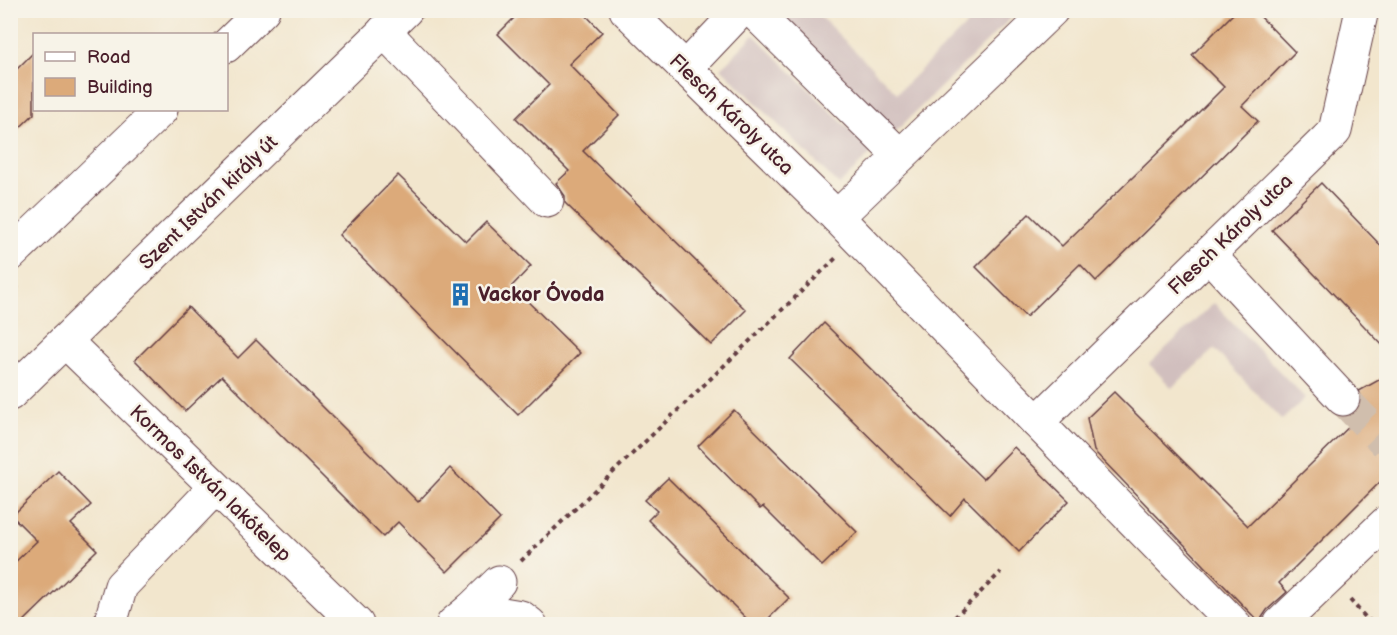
<svg xmlns="http://www.w3.org/2000/svg" width="1397" height="635" font-family="'Balsamiq Sans',sans-serif">
	<style>
		.industrial { fill: #d1bfbe }
		.building { fill: #dcaa7a }
		.lines { fill: none; stroke-linecap: round; stroke-linejoin: round }
		.minor-tunnel { stroke: #d0bead; stroke-width: 33; stroke-dasharray: 33 16; stroke-linecap: butt }
		.minor-casing { stroke: #633d43; stroke-width: 35 }
		.major-casing { stroke: #633d43; stroke-width: 35 }
		.path { stroke: #633d43; stroke-width: 4; stroke-dasharray: 4.5 4.5; stroke-linecap: butt }
		.minor { stroke: #fff; stroke-width: 33 }
		.major { stroke: #fff; stroke-width: 33 }
		.labels { text-anchor: middle; stroke-width: 5; stroke-linejoin: round; paint-order: stroke }
		.street-label { font-size: 20px; fill: #4a1f2b; stroke: #f7f3e8 }
		.poi-label { font-size: 20px; font-weight: bold; fill: #4a1f2b; stroke: #f7f3e8; text-anchor: start }
	</style>
	<rect width="100%" height="100%" fill="#f7f3e8"/>
	<filter id="ink" filterUnits="userSpaceOnUse"><feTurbulence type="fractalNoise" baseFrequency=".0167" numOctaves="2"/><feDisplacementMap in="SourceGraphic" scale="12" xChannelSelector="R" yChannelSelector="G"/><feConvolveMatrix kernelMatrix="1 2 1 2 8 2 1 2 1" color-interpolation-filters="sRGB"/></filter>
	<filter id="wash" filterUnits="userSpaceOnUse"><feTurbulence type="fractalNoise" baseFrequency=".008" numOctaves="4" result="noise"/><feDisplacementMap in="SourceGraphic" scale="24" xChannelSelector="R" yChannelSelector="G"/><feGaussianBlur stdDeviation="1.35" result="paint"/><feColorMatrix in="noise" values="0 0 0 0 0 0 0 0 0 0 0 0 0 0 0 0 0 1.4 0 .05"/><feComposite in="paint" operator="in"/></filter>
	<g filter="url(#wash)">
		<rect width="100%" height="100%" fill="#f2e6cd"/>
		<g class="industrial">
			<polygon points="769,11 815,11 897,93 981,11 1018,11 892,135"/>
			<polygon points="754,35 872,152 839,185 721,68"/>
			<polygon points="1214,303 1305,398 1282,420 1214,349 1172,388 1149,364"/>
		</g>
		<g id="blocks">
			<g class="building">
				<polygon points="522,10 581,10 602,32 569,64 619,115 583,151 746,310 711,345 565,203 565,196 556,183 569,171 516,118 549,85 498,34"/>
				<polygon points="1237,10 1254,10 1295,52 1242,106 1258,121 1096,281 1080,264 1026,317 976,267 1029,214 1062,246 1169,142 1224,87 1192,55"/>
				<polygon points="34,52 34,114 10,137 10,76"/>
				<polygon points="398,175 466,242 486,222 531,266 512,286 580,353 518,415 339,235"/>
				<polygon points="1321,183 1386,251 1386,349 1272,230"/>
				<polygon points="188,307 238,358 256,340 418,502 450,468 500,519 447,572 398,522 383,537 222,376 185,411 135,360"/>
				<polygon points="824,323 983,479 1014,447 1069,501 1019,552 965,498 950,516 790,359"/>
				<polygon points="1386,376 1386,476 1279,583 1287,592 1267,610 1259,622 1094,451 1087,418 1114,392 1248,526 1364,412 1359,407 1361,395 1359,391"/>
				<polygon points="734,410 857,532 822,566 763,507 760,509 698,446"/>
				<polygon points="58,471 91,505 71,524 97,550 21,624 10,624 10,567 37,541 12,516"/>
				<polygon points="668,478 789,598 763,624 752,624 648,520 657,511 645,500"/>
			</g>
		</g>
	</g>
	<g filter="url(#ink)">
		<use href="#blocks" fill-opacity="0" stroke="#633d43" stroke-width="1.5"/>
		<g class="lines">
			<polyline class="minor-tunnel" points="1343,399 1386,443"/>
			<defs>
				<g id="minor">
					<polyline points="626,10 837,217 1234,624"/>
					<polyline points="752,10 900,156"/>
					<polyline points="384,31 547,201"/>
					<polyline points="685,69 741,10"/>
					<polyline points="837,217 1052,10"/>
					<polyline points="1209,255 1343,399"/>
					<polyline points="65,341 357,624"/>
					<polyline points="10,394 406,10"/>
					<polyline points="1037,422 1335,131 1362,10"/>
					<polyline points="471,609 499,582"/>
					<polyline points="110,624 121,586 215,488"/>
					<polyline points="453,624 471,609 521,617 530,624"/>
					<polyline points="1280,624 1386,523"/>
				</g>
				<g id="major">
					<polyline points="226,46 263,10"/>
					<polyline points="10,255 161,110"/>
				</g>
			</defs>
			<use href="#minor" class="minor-casing"/>
			<use href="#major" class="major-casing"/>
			<g class="path">
				<polyline points="10,294 18,286"/>
				<polyline points="521,561 836,258"/>
				<polyline points="1350,600 1367,619 1377,624"/>
				<polyline points="1058,620 1062,624"/>
				<polyline points="948,624 1001,572"/>
			</g>
			<use href="#minor" class="minor"/>
			<use href="#major" class="major"/>
		</g>
	</g>
	<defs>
		<symbol id="building-bare" viewBox="-9 -9 18 18"><path d="M-4-6H4V6H1V3H-1V6H-4ZM-2.5-4.3h1.7v1.8h-1.7ZM.8-4.3h1.7v1.8H.8ZM-2.5-1h1.7V.8h-1.7ZM.8-1h1.7V.8H.8Z" fill="#1f6fb2" stroke="#f7f3e8" stroke-width="2.5" paint-order="stroke"/></symbol>
	</defs>
	<g fill-rule="evenodd">
		<use href="#building-bare" x="444" y="278" width="33" height="33"/>
	</g>
	<g class="labels">
		<g class="street-label">
			<text transform="translate(732 114) rotate(44)" y="7">Flesch Károly utca</text>
			<text transform="translate(208 202) rotate(-44)" y="7">Szent István király út</text>
			<text transform="translate(1230 234) rotate(-44)" y="7">Flesch Károly utca</text>
			<text transform="translate(211 483) rotate(44)" y="7">Kormos István lakótelep</text>
		</g>
		<g class="poi-label">
			<text x="478" y="301">Vackor Óvoda</text>
		</g>
	</g>
	<rect width="1397" height="635" fill="none" stroke="#f7f3e8" stroke-width="36"/>
	<rect x="33" y="33" width="195" height="78" fill="#f7f3e8" stroke="#b29e9c" stroke-width="1.5"/>
	<rect x="45" y="52" width="30" height="9" fill="#ffffff" stroke="#b29e9c" stroke-width="1.5"/>
	<text x="87" y="63" font-size="18" fill="#4a1f2b">Road</text>
	<rect x="45" y="78" width="30" height="18" fill="#dcaa7a" stroke="#b29e9c" stroke-width="1.5"/>
	<text x="87" y="93" font-size="18" fill="#4a1f2b">Building</text>
</svg>
